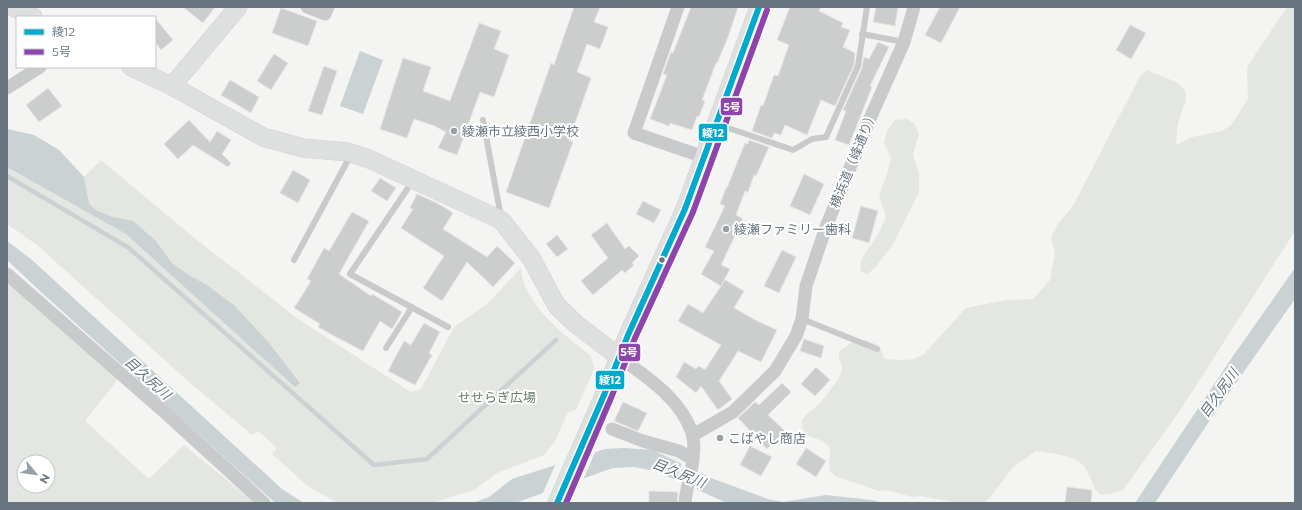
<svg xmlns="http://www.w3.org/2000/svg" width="1302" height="510" font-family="Montserrat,'Noto Sans JP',sans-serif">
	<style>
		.green { fill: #e4e7e1; fill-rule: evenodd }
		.water { fill: #cbd2d4 }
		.pier { fill: #f4f4f3 }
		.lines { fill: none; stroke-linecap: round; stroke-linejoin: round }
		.stream { stroke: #cbd2d4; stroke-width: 4.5 }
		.building { fill: #cccdcd; stroke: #e4e4e2 }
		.secondary-casing { stroke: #d0d1d1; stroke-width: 19 }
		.lane { stroke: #c9cacb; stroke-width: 6 }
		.street { stroke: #c9cacb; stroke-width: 13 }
		.secondary { stroke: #dedfdf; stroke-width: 18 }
		.bus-1-casing { stroke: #fff; stroke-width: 9 }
		.bus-2-casing { stroke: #fff; stroke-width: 9 }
		.bus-1 { stroke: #00a9ce; stroke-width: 6 }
		.bus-2 { stroke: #8e44ad; stroke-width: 6 }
		.poi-dot { fill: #98a1a8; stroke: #fff; stroke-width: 1.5 }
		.bus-dot { fill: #677580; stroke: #fff; stroke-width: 1.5 }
		.labels { text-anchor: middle; stroke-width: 4; stroke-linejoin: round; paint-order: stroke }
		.poi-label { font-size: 13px; fill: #677580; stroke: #fff; text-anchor: start }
		.street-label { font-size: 13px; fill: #677580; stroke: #fff }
		.park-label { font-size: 13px; fill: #697865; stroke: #fff }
		.water-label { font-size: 14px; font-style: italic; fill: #63767d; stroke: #fff }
		.line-badge { stroke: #fff; stroke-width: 1.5 }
		.badge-label { font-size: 11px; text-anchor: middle; font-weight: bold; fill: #fff }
	</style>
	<rect width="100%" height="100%" fill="#f4f4f3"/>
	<g class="green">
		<path d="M1287 7H1295V231L1179 412 1123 490 1111 494 1101 495C1091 485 1093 481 1087 471 1078 454 1053 454 1036 451L1013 467 989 499 982 503H959L920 496 912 497 887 490 879 491 835 476 829 470 830 448 823 441 808 436 802 428V420L806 415 819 404 838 380 841 373 842 367 839 359V351L854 341 867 340 879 346 885 359 903 360 914 359 924 354 966 308 1006 300 1033 299 1050 280 1055 253 1051 238 1058 224 1073 206 1140 76 1147 70 1176 82 1185 90 1186 100 1178 123 1176 145 1192 137 1222 131 1231 125 1248 99 1247 67Z"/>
		<path d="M907 119 914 123 919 134 913 155 919 172V192L893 244 874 269 867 274 861 271C858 258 870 249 876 237 880 231 883 224 886 217L879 195 887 174 891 158 884 143 887 131 895 120Z"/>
		<path d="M7 129 34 135 59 150 84 177 101 160 192 236 298 319 411 392 421 389 454 327 487 304 521 268C523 304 565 335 591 356L594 369 576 410 568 412 554 443 544 455 497 473 474 490 432 503H338L309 487 272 454 277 448 258 431 252 435 189 382 37 245 7 224Z"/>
		<path d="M7 281 118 379 85 421 149 479 184 445 255 503H7ZM24 462H48V486H24Z"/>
	</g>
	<g class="water">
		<polygon points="360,51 383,60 363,114 340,106"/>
		<polygon points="7,129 34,135 59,150 84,177 89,204 96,210 112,217 133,221 155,240 172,263 192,277 207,285 235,306 269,343 300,383 295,387 126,234 7,167"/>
		<polygon points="7,241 31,259 282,489 304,503 276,503 273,501 42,293 7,260"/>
		<polygon points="1295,268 1295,299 1212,417 1155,503 1135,503 1233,356"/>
		<polygon points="624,448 653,450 711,478 768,499 783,502 826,495 872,500 884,503 727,503 655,471 634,467 613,468 515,503 473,503 489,497 512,479 605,449"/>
	</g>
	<g class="pier">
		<polygon points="596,450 583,480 542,495 556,463"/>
		<polygon points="682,462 701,471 696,492 676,483"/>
	</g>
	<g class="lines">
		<polyline class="stream" points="7,176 129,248 374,465 427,459 556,340"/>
	</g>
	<g class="building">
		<polygon points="183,7 215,7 203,23"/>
		<polygon points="574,7 600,7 594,22 608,27 600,49 587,44 577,72 591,78 569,140 573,142 549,208 506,192 551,63 554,65"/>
		<polygon points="691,7 738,7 728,37 717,63 716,63 702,100 705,101 699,117 697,116 692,130 670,123 669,126 650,119 667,75 663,74 671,52 673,53"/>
		<polygon points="790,7 821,7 819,11 843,23 841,27 850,30 843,47 855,53 854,65 835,106 821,100 807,135 785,125 781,135 774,133 772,138 752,131 761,105 763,106 774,75 778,76 789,45 777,40"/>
		<polygon points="876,7 898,7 895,26 873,22"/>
		<polygon points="940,7 960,7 941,43 925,35"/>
		<polygon points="281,8 317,21 308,46 272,33"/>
		<polygon points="155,18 173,40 161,50 155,42"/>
		<polygon points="479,23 501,31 494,49 509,55 494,97 480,92 457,155 438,148 446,132 435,126 414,119 407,138 380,129 403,58 431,67 423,91 450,101"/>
		<polygon points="1130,25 1146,33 1131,59 1116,50"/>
		<polygon points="878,42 889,47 870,86 872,87 849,145 835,140 846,111 843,110 862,68 864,57 869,59"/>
		<polygon points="274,54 288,63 271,90 257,81"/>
		<polygon points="324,66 337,71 322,115 308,111"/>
		<polygon points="230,80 259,97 251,113 221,95"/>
		<polygon points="48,88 62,106 39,122 26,105"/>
		<polygon points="189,120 210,142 217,131 231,140 222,154 231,163 228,167 193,145 178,159 164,144"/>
		<polygon points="749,140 769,147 756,176 754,175 748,192 745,191 736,215 743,219 721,265 730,269 721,286 701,274 714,251 705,247 725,206 720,204 726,188 727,188 745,143 748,144"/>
		<polygon points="293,170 310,180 298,203 280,193"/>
		<polygon points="804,174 824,184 810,215 790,206"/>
		<polygon points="380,178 396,188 387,201 371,191"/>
		<polygon points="417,194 437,203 453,213 443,229 487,257 497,246 515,263 493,287 467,262 442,301 423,288 444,256 401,228 413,209 410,208"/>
		<polygon points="643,201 661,210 654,223 636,214"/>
		<polygon points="861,206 878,211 869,243 852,238"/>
		<polygon points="352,212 369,221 339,274 371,296 372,294 402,312 392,329 380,321 363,351 334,336 318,327 320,324 294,308 311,281 307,279 324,248 329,251"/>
		<polygon points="607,223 625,249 629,246 639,256 632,263 634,265 625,273 622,270 593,295 581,281 608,258 591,235"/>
		<polygon points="557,235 568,249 557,257 546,244"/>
		<polygon points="782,250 796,257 779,293 764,286"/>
		<polygon points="725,280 744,291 734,308 757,321 777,330 761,362 738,351 719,381 732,399 718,410 701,386 696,393 676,377 684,362 696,369 699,366 705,370 721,345 678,321 688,304 703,313"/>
		<polygon points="424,323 440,332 429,353 432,355 415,385 388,371 404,341 411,345"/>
		<polygon points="804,339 824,346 821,358 800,351"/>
		<polygon points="816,367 830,380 815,396 801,384"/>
		<polygon points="782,383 791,392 768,415 785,431 767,449 738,418 755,402 759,405"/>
		<polygon points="623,402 647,413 638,431 614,421"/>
		<polygon points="750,446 772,457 761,476 740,465"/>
		<polygon points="806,448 826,461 816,477 796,464"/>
		<polygon points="1067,487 1092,490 1091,503 1065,503"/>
		<polygon points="649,491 678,492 677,503 649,503"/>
	</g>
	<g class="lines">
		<defs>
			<g id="secondary">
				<polyline points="13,7 33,17"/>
				<polyline points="131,67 172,86 263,137 303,148 348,152 369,159 501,220 531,258 557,306 576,324 619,357"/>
				<polyline points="172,86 238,7"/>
				<polyline points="557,503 604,395 628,335 685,209 759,7"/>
			</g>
		</defs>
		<use href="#secondary" class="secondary-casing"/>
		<g class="lane">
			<polyline points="862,34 904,42"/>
			<polyline points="483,120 501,217"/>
			<polyline points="719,125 793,150 812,139 826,137 858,66 867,7"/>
			<polyline points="411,181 408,188 350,274 448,327"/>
			<polyline points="294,260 348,160 348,153"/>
			<polyline points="802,319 877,349"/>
			<polyline points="386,348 412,307"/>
		</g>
		<g class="street">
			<polyline points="307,7 325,14 328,7"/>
			<polyline points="678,7 634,133 704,157"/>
			<polyline points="7,88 40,67"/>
			<polyline points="7,274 169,416 264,503"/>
			<path d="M619 357C647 377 681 399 692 433 694 440 694 451 693 458 692 473 686 488 685 503"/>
			<polyline points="612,429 643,441 679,451 693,459"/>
			<polyline points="693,435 733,412 775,371 796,336 802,319 806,286 826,227 868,123 904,42 914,7"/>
		</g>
		<use href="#secondary" class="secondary"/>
		<defs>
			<polyline id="bus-1" points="557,503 604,395 628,335 685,209 759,7"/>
			<polyline id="bus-2" points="566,503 611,398 635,338 693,212 767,10"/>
		</defs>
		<use href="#bus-1" class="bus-1-casing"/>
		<use href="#bus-2" class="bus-2-casing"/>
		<use href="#bus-1" class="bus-1"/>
		<use href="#bus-2" class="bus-2"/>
	</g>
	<g class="poi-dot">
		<circle cx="454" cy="131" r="4"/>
		<circle cx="726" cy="229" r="4"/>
		<circle cx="720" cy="438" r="4"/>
	</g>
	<circle class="bus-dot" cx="662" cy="260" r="3.5"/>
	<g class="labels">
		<g class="poi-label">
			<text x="462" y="136">綾瀬市立綾西小学校</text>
			<text x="734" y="234">綾瀬ファミリー歯科</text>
			<text x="728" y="443">こばやし商店</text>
		</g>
		<g class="street-label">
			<text transform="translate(853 159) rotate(-68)" y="5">横浜道（峰通り）</text>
		</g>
		<g class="park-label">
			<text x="497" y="402">せせらぎ広場</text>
		</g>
		<g class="water-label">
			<text transform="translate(148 378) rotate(42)" y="5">目久尻川</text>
			<text transform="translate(1219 393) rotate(-55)" y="5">目久尻川</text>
			<text transform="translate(679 473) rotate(22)" y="5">目久尻川</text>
		</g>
	</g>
	<g class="line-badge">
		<rect x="720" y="97" width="23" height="19" rx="4" fill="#8e44ad"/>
		<rect x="698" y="123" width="30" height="19" rx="4" fill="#00a9ce"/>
		<rect x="618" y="343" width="23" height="19" rx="4" fill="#8e44ad"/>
		<rect x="595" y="370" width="30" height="20" rx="4" fill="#00a9ce"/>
	</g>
	<g class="badge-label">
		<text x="732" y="111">5号</text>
		<text x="713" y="137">綾12</text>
		<text x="629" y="356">5号</text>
		<text x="610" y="384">綾12</text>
	</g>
	<rect width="1302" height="510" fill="none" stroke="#677580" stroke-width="16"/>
	<rect x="16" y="16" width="140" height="52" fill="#ffffff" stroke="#c2c8cc"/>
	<rect x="24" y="29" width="20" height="6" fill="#00a9ce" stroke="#c2c8cc"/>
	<text x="52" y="36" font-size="12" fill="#677580">綾12</text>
	<rect x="24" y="49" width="20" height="6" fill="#8e44ad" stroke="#c2c8cc"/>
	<text x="52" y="56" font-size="12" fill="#677580">5号</text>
	<g transform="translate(36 474) rotate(119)"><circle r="19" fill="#ffffff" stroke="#c2c8cc"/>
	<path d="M0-3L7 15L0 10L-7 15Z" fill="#98a1a8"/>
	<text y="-6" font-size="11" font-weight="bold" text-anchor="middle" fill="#677580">N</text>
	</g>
</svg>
